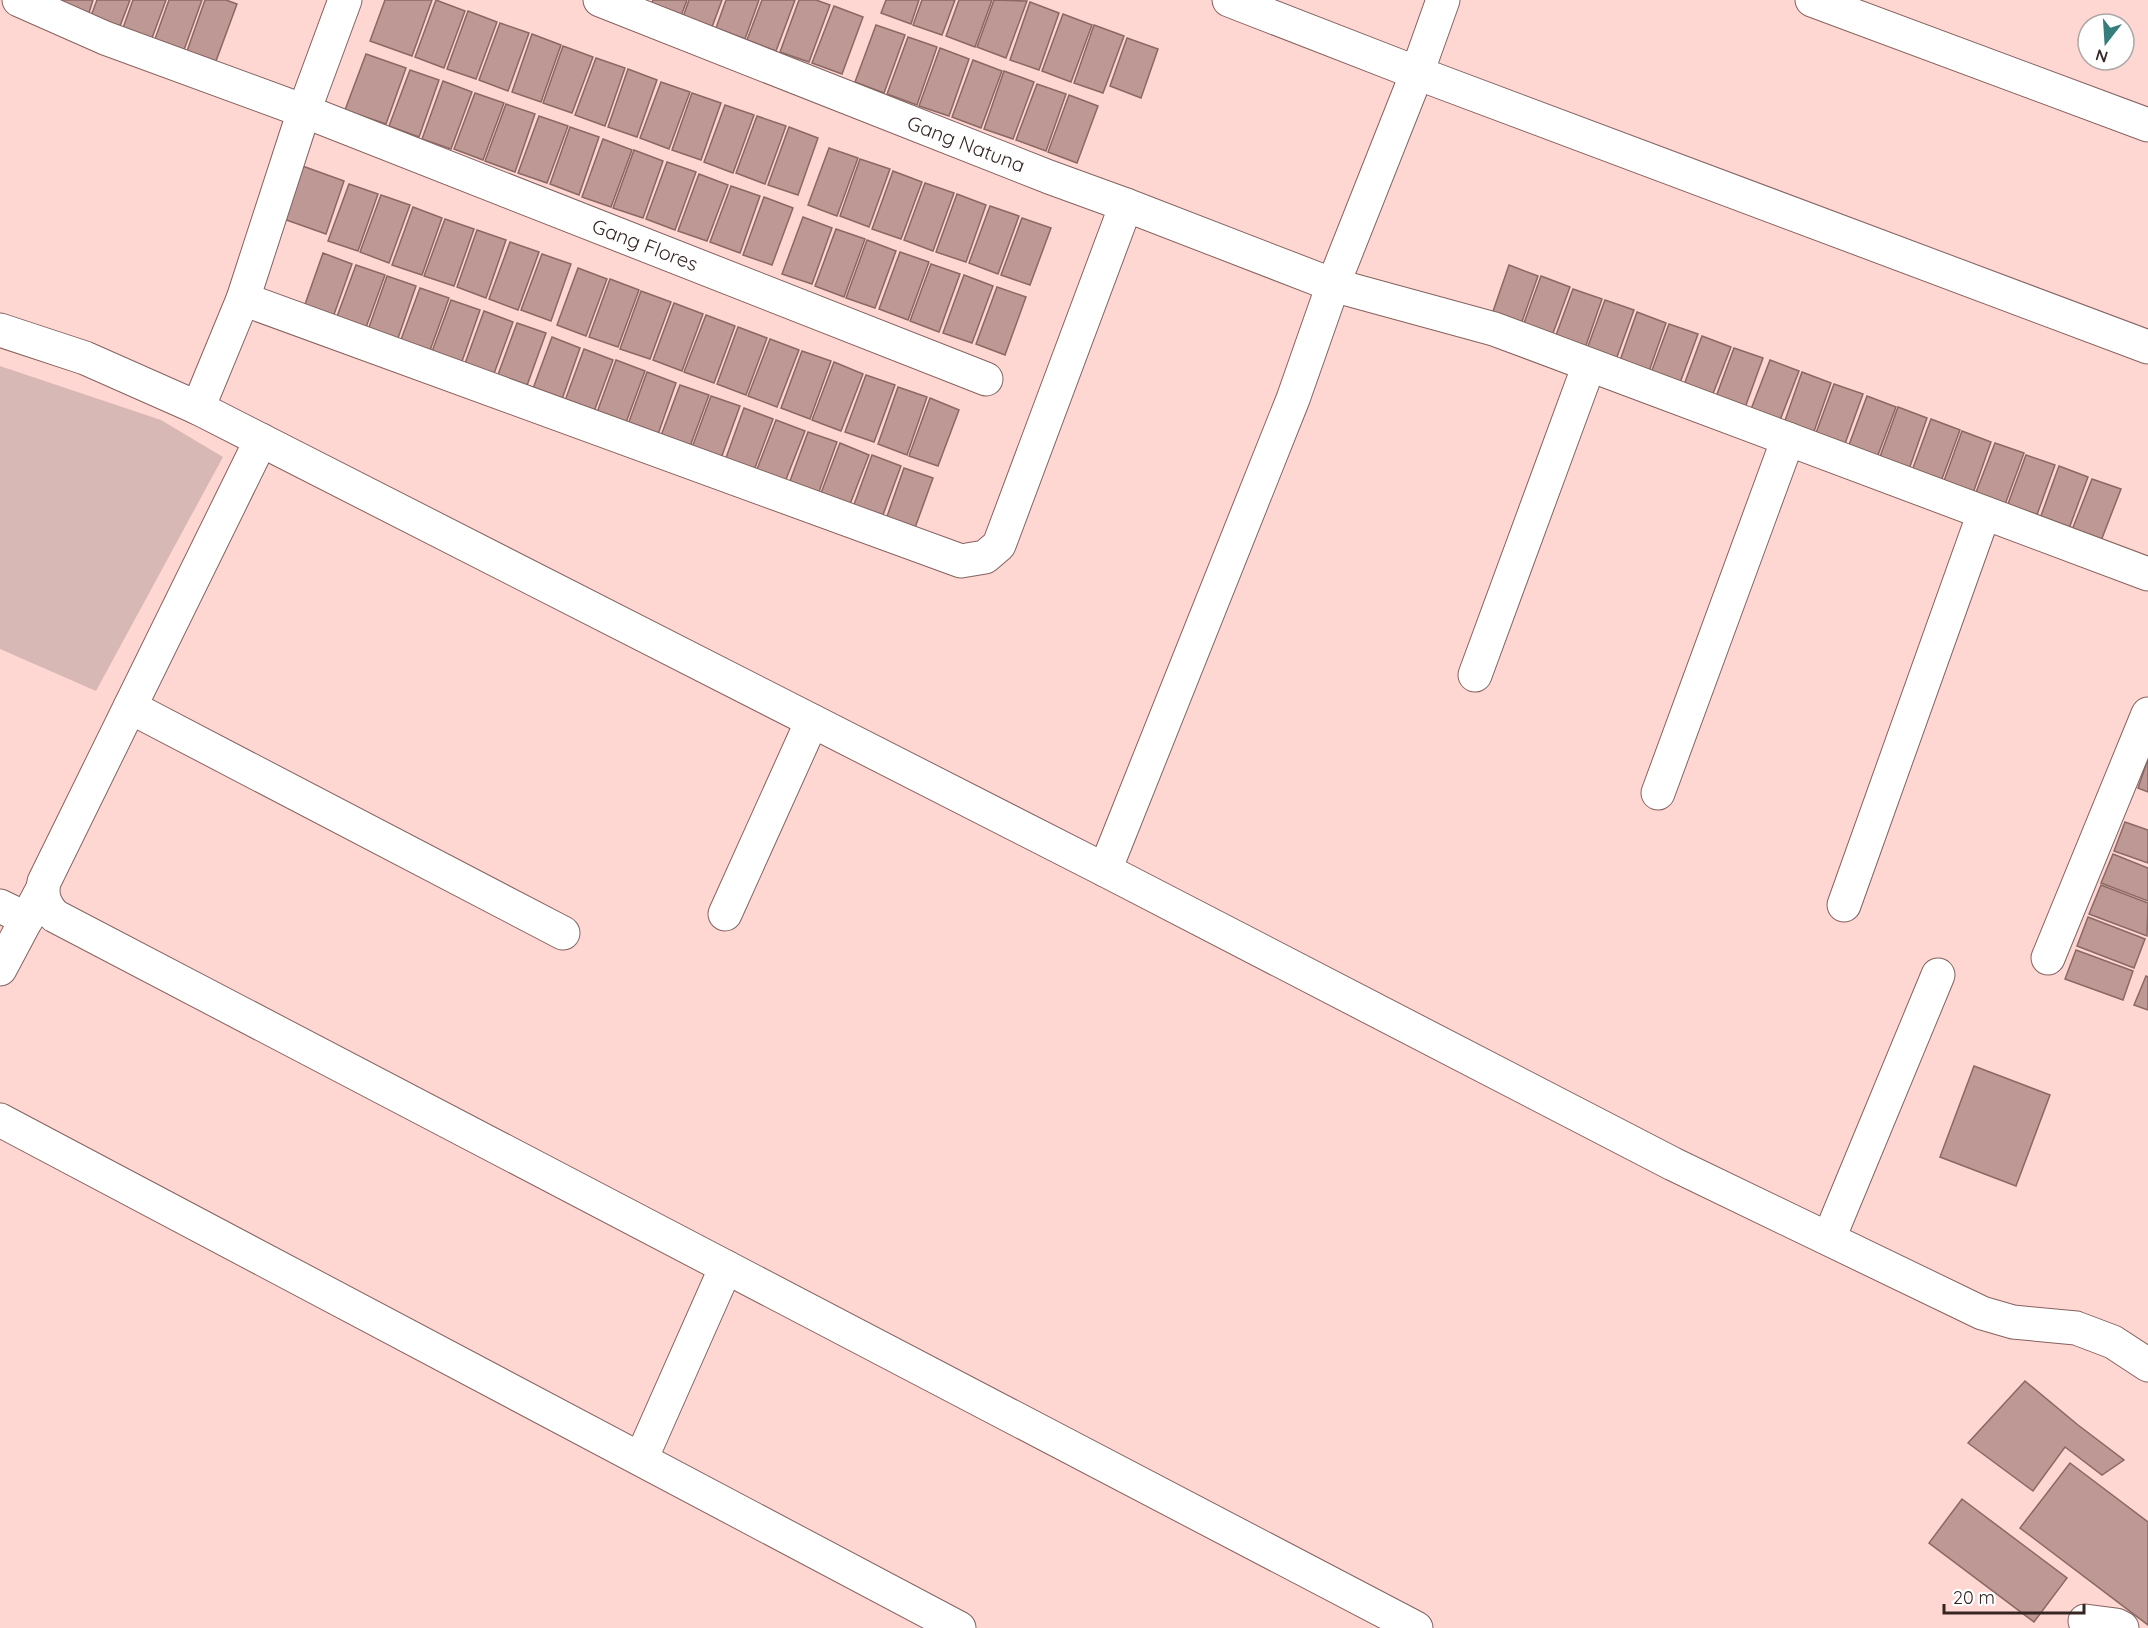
<svg xmlns="http://www.w3.org/2000/svg" width="2148" height="1628" font-family="Quicksand,sans-serif">
	<style>
		.green { fill: #d8b8b5 }
		.building { fill: #bd9894; stroke: #8b6864; stroke-width: 1.5 }
		.lines { fill: none; stroke-linecap: round; stroke-linejoin: round }
		.minor-casing { stroke: #85625f; stroke-width: 35 }
		.minor { stroke: #fff; stroke-width: 33 }
		.labels { text-anchor: middle; stroke-width: 4.5; stroke-linejoin: round; paint-order: stroke }
		.street-label { font-size: 20px; fill: #352624; stroke: #fff }
	</style>
	<rect width="100%" height="100%" fill="#ffd7d2"/>
	<polygon class="green" points="0,366 161,420 223,457 96,691 0,649"/>
	<g class="building">
		<polygon points="61,0 93,0 88,16 59,5"/>
		<polygon points="97,0 130,0 120,26 91,16"/>
		<polygon points="133,0 166,0 152,38 123,28"/>
		<polygon points="169,0 202,0 184,50 155,39"/>
		<polygon points="205,0 226,0 237,4 216,61 187,51"/>
		<polygon points="385,0 432,0 412,56 370,41"/>
		<polygon points="436,0 465,11 444,68 415,57"/>
		<polygon points="653,0 687,0 681,16 651,5"/>
		<polygon points="689,0 722,0 712,27 683,17"/>
		<polygon points="726,0 759,0 745,39 716,28"/>
		<polygon points="762,0 795,0 776,51 747,40"/>
		<polygon points="799,0 816,0 830,5 809,62 780,52"/>
		<polygon points="886,0 919,0 911,24 881,13"/>
		<polygon points="922,0 955,0 942,35 913,25"/>
		<polygon points="959,0 992,0 975,47 946,36"/>
		<polygon points="994,0 1027,1 1006,58 977,47"/>
		<polygon points="1030,2 1059,13 1039,70 1010,60"/>
		<polygon points="834,6 863,17 842,74 812,63"/>
		<polygon points="468,11 497,22 476,79 447,69"/>
		<polygon points="1063,14 1092,25 1071,82 1042,71"/>
		<polygon points="500,23 529,33 508,91 479,80"/>
		<polygon points="876,25 905,35 884,93 855,82"/>
		<polygon points="1094,25 1124,36 1103,93 1074,83"/>
		<polygon points="532,34 561,45 541,102 512,92"/>
		<polygon points="908,37 937,47 917,105 887,94"/>
		<polygon points="1127,38 1158,49 1141,98 1110,86"/>
		<polygon points="563,46 593,57 572,113 543,103"/>
		<polygon points="940,48 969,59 949,116 919,106"/>
		<polygon points="366,54 406,68 386,124 345,110"/>
		<polygon points="596,58 625,68 605,126 575,115"/>
		<polygon points="973,60 1002,71 981,128 952,117"/>
		<polygon points="628,69 657,80 637,137 608,127"/>
		<polygon points="410,70 439,80 419,137 389,126"/>
		<polygon points="1004,71 1034,82 1013,139 984,129"/>
		<polygon points="443,81 472,92 451,149 422,139"/>
		<polygon points="661,82 690,92 669,149 640,138"/>
		<polygon points="1037,84 1066,94 1046,151 1016,140"/>
		<polygon points="475,93 504,103 483,160 454,149"/>
		<polygon points="692,93 721,103 701,160 672,150"/>
		<polygon points="1069,95 1098,106 1077,163 1048,152"/>
		<polygon points="506,104 535,114 515,172 485,161"/>
		<polygon points="725,105 754,115 733,173 704,162"/>
		<polygon points="539,116 568,126 547,183 518,173"/>
		<polygon points="757,116 786,126 765,184 736,173"/>
		<polygon points="570,127 599,137 579,195 550,184"/>
		<polygon points="789,127 818,138 798,195 768,185"/>
		<polygon points="603,139 632,150 611,207 582,197"/>
		<polygon points="829,148 858,158 837,216 808,205"/>
		<polygon points="634,150 663,161 643,218 613,208"/>
		<polygon points="860,159 890,169 869,227 840,216"/>
		<polygon points="667,162 696,172 675,230 646,219"/>
		<polygon points="297,164 344,181 326,234 278,217"/>
		<polygon points="893,171 922,182 901,239 872,229"/>
		<polygon points="699,174 728,185 707,241 678,231"/>
		<polygon points="925,183 954,193 933,251 904,240"/>
		<polygon points="349,184 378,194 358,251 328,241"/>
		<polygon points="731,186 760,196 740,253 710,242"/>
		<polygon points="957,194 986,205 966,262 936,252"/>
		<polygon points="381,195 410,205 389,263 360,252"/>
		<polygon points="764,197 793,208 772,265 743,255"/>
		<polygon points="990,206 1019,216 998,274 969,263"/>
		<polygon points="413,207 442,218 422,275 392,265"/>
		<polygon points="803,217 832,228 812,284 782,274"/>
		<polygon points="1022,218 1051,228 1030,285 1001,275"/>
		<polygon points="445,219 474,229 454,286 424,276"/>
		<polygon points="836,229 865,239 844,297 815,286"/>
		<polygon points="477,230 506,240 486,298 457,287"/>
		<polygon points="867,240 896,251 875,308 846,298"/>
		<polygon points="510,242 539,252 518,310 489,299"/>
		<polygon points="900,252 929,262 908,320 879,309"/>
		<polygon points="323,253 352,264 332,320 303,310"/>
		<polygon points="542,254 571,264 551,321 521,310"/>
		<polygon points="931,264 960,274 939,332 910,321"/>
		<polygon points="356,265 385,275 364,333 335,322"/>
		<polygon points="1509,265 1538,276 1518,333 1489,323"/>
		<polygon points="578,268 607,279 586,336 557,325"/>
		<polygon points="964,275 993,286 972,343 943,333"/>
		<polygon points="387,276 416,286 396,344 367,333"/>
		<polygon points="1541,276 1570,287 1549,344 1520,334"/>
		<polygon points="610,279 639,290 618,347 589,337"/>
		<polygon points="997,287 1026,297 1005,355 976,344"/>
		<polygon points="420,288 449,298 428,356 399,345"/>
		<polygon points="1573,289 1602,299 1582,357 1552,346"/>
		<polygon points="641,291 671,302 650,359 620,349"/>
		<polygon points="451,300 480,310 460,367 430,357"/>
		<polygon points="1605,300 1634,310 1613,368 1584,357"/>
		<polygon points="674,303 703,314 682,371 653,360"/>
		<polygon points="484,311 513,322 492,379 463,369"/>
		<polygon points="1637,312 1666,323 1646,380 1617,369"/>
		<polygon points="706,315 735,326 714,383 684,372"/>
		<polygon points="517,323 546,333 525,391 496,380"/>
		<polygon points="1669,324 1698,334 1677,391 1648,381"/>
		<polygon points="738,327 767,338 746,395 717,384"/>
		<polygon points="1702,336 1731,347 1709,404 1681,393"/>
		<polygon points="552,337 580,348 560,405 531,394"/>
		<polygon points="770,339 799,350 777,407 748,396"/>
		<polygon points="1734,348 1763,358 1742,416 1713,405"/>
		<polygon points="584,349 613,360 592,417 563,406"/>
		<polygon points="802,351 831,361 810,419 781,408"/>
		<polygon points="616,360 645,371 624,428 595,418"/>
		<polygon points="1770,360 1799,371 1777,428 1748,417"/>
		<polygon points="834,362 863,374 841,431 812,420"/>
		<polygon points="647,372 676,383 656,440 626,430"/>
		<polygon points="1802,372 1831,383 1811,440 1782,429"/>
		<polygon points="866,375 895,385 874,442 845,432"/>
		<polygon points="1834,384 1863,394 1842,452 1813,441"/>
		<polygon points="680,385 709,395 688,452 659,441"/>
		<polygon points="898,387 927,397 907,455 878,444"/>
		<polygon points="711,396 740,406 719,464 690,453"/>
		<polygon points="1867,396 1896,407 1875,463 1846,453"/>
		<polygon points="930,398 959,410 938,466 909,456"/>
		<polygon points="1898,407 1927,418 1907,475 1877,465"/>
		<polygon points="744,408 773,419 752,476 723,466"/>
		<polygon points="1931,419 1960,430 1939,487 1910,476"/>
		<polygon points="776,420 805,431 783,487 754,477"/>
		<polygon points="1962,431 1991,442 1971,499 1941,489"/>
		<polygon points="808,432 837,442 816,500 787,489"/>
		<polygon points="840,443 869,455 847,512 818,501"/>
		<polygon points="1995,443 2024,453 2003,510 1973,500"/>
		<polygon points="872,455 901,466 880,523 851,513"/>
		<polygon points="2026,455 2055,465 2034,523 2005,512"/>
		<polygon points="2059,466 2088,477 2067,534 2038,524"/>
		<polygon points="904,468 933,478 912,536 884,525"/>
		<polygon points="2092,479 2121,489 2099,546 2070,535"/>
		<polygon points="2148,759 2148,792 2138,788"/>
		<polygon points="2125,822 2148,830 2148,863 2114,851"/>
		<polygon points="2113,854 2148,868 2148,901 2101,883"/>
		<polygon points="2101,885 2148,903 2147,936 2089,914"/>
		<polygon points="2088,917 2145,939 2134,968 2077,946"/>
		<polygon points="2076,950 2133,971 2123,1000 2065,979"/>
		<polygon points="2146,976 2148,977 2148,1010 2134,1005"/>
		<polygon points="1974,1066 2050,1095 2016,1186 1940,1157"/>
		<polygon points="2025,1381 2078,1425 2124,1460 2102,1475 2065,1447 2033,1491 1968,1443"/>
		<polygon points="2070,1463 2148,1522 2148,1625 2020,1528"/>
		<polygon points="1962,1499 2067,1578 2034,1622 1929,1543"/>
	</g>
	<g class="lines">
		<defs>
			<g id="minor">
				<polyline points="19,0 105,38 304,111 986,379"/>
				<polyline points="600,0 1049,177 1126,205 1333,285 1494,329 2148,574"/>
				<polyline points="1229,0 1417,73 2148,347"/>
				<polyline points="1812,0 2148,125"/>
				<polyline points="243,299 961,561 985,557 999,545 1126,205"/>
				<polyline points="0,330 85,358 198,408 1105,870 1673,1164 1982,1313 2013,1322 2076,1328 2113,1342 2148,1365"/>
				<polyline points="198,408 243,299 304,111 345,0"/>
				<path d="M261 440 44 882C41 896 45 906 55 916L1416 1628"/>
				<polyline points="1475,675 1589,365"/>
				<polyline points="130,707 563,933"/>
				<polyline points="1658,793 1788,439"/>
				<polyline points="1105,870 1293,399 1333,285 1417,73 1443,0"/>
				<polyline points="1844,905 1984,513"/>
				<polyline points="0,906 27,919"/>
				<polyline points="725,914 812,721"/>
				<polyline points="2048,958 2148,714"/>
				<polyline points="0,969 42,890"/>
				<polyline points="0,1120 959,1628"/>
				<polyline points="1829,1238 1938,975"/>
				<polyline points="641,1459 726,1267"/>
				<polyline points="2085,1621 2116,1625 2122,1628"/>
			</g>
		</defs>
		<use href="#minor" class="minor-casing"/>
		<use href="#minor" class="minor"/>
	</g>
	<g class="labels">
		<g class="street-label">
			<text transform="translate(966 144) rotate(21)" y="7">Gang Natuna</text>
			<text transform="translate(645 245) rotate(21)" y="7">Gang Flores</text>
		</g>
	</g>
	<g transform="translate(2106 42) rotate(197)"><circle r="28" fill="#ffffff" stroke="#aea8a7" stroke-width="1.5"/>
	<path d="M0-4.5L10 22L0 15L-10 22Z" fill="#367e7b"/>
	<text y="-9" font-size="16" font-weight="bold" text-anchor="middle" fill="#352624">N</text>
	</g>
	<path d="M1944 1604v9h140v-9" fill="none" stroke="#352624" stroke-width="3"/>
	<text x="1953" y="1604" font-size="18" fill="#352624" stroke="#ffffff" stroke-width="4.5" paint-order="stroke">20 m</text>
</svg>
